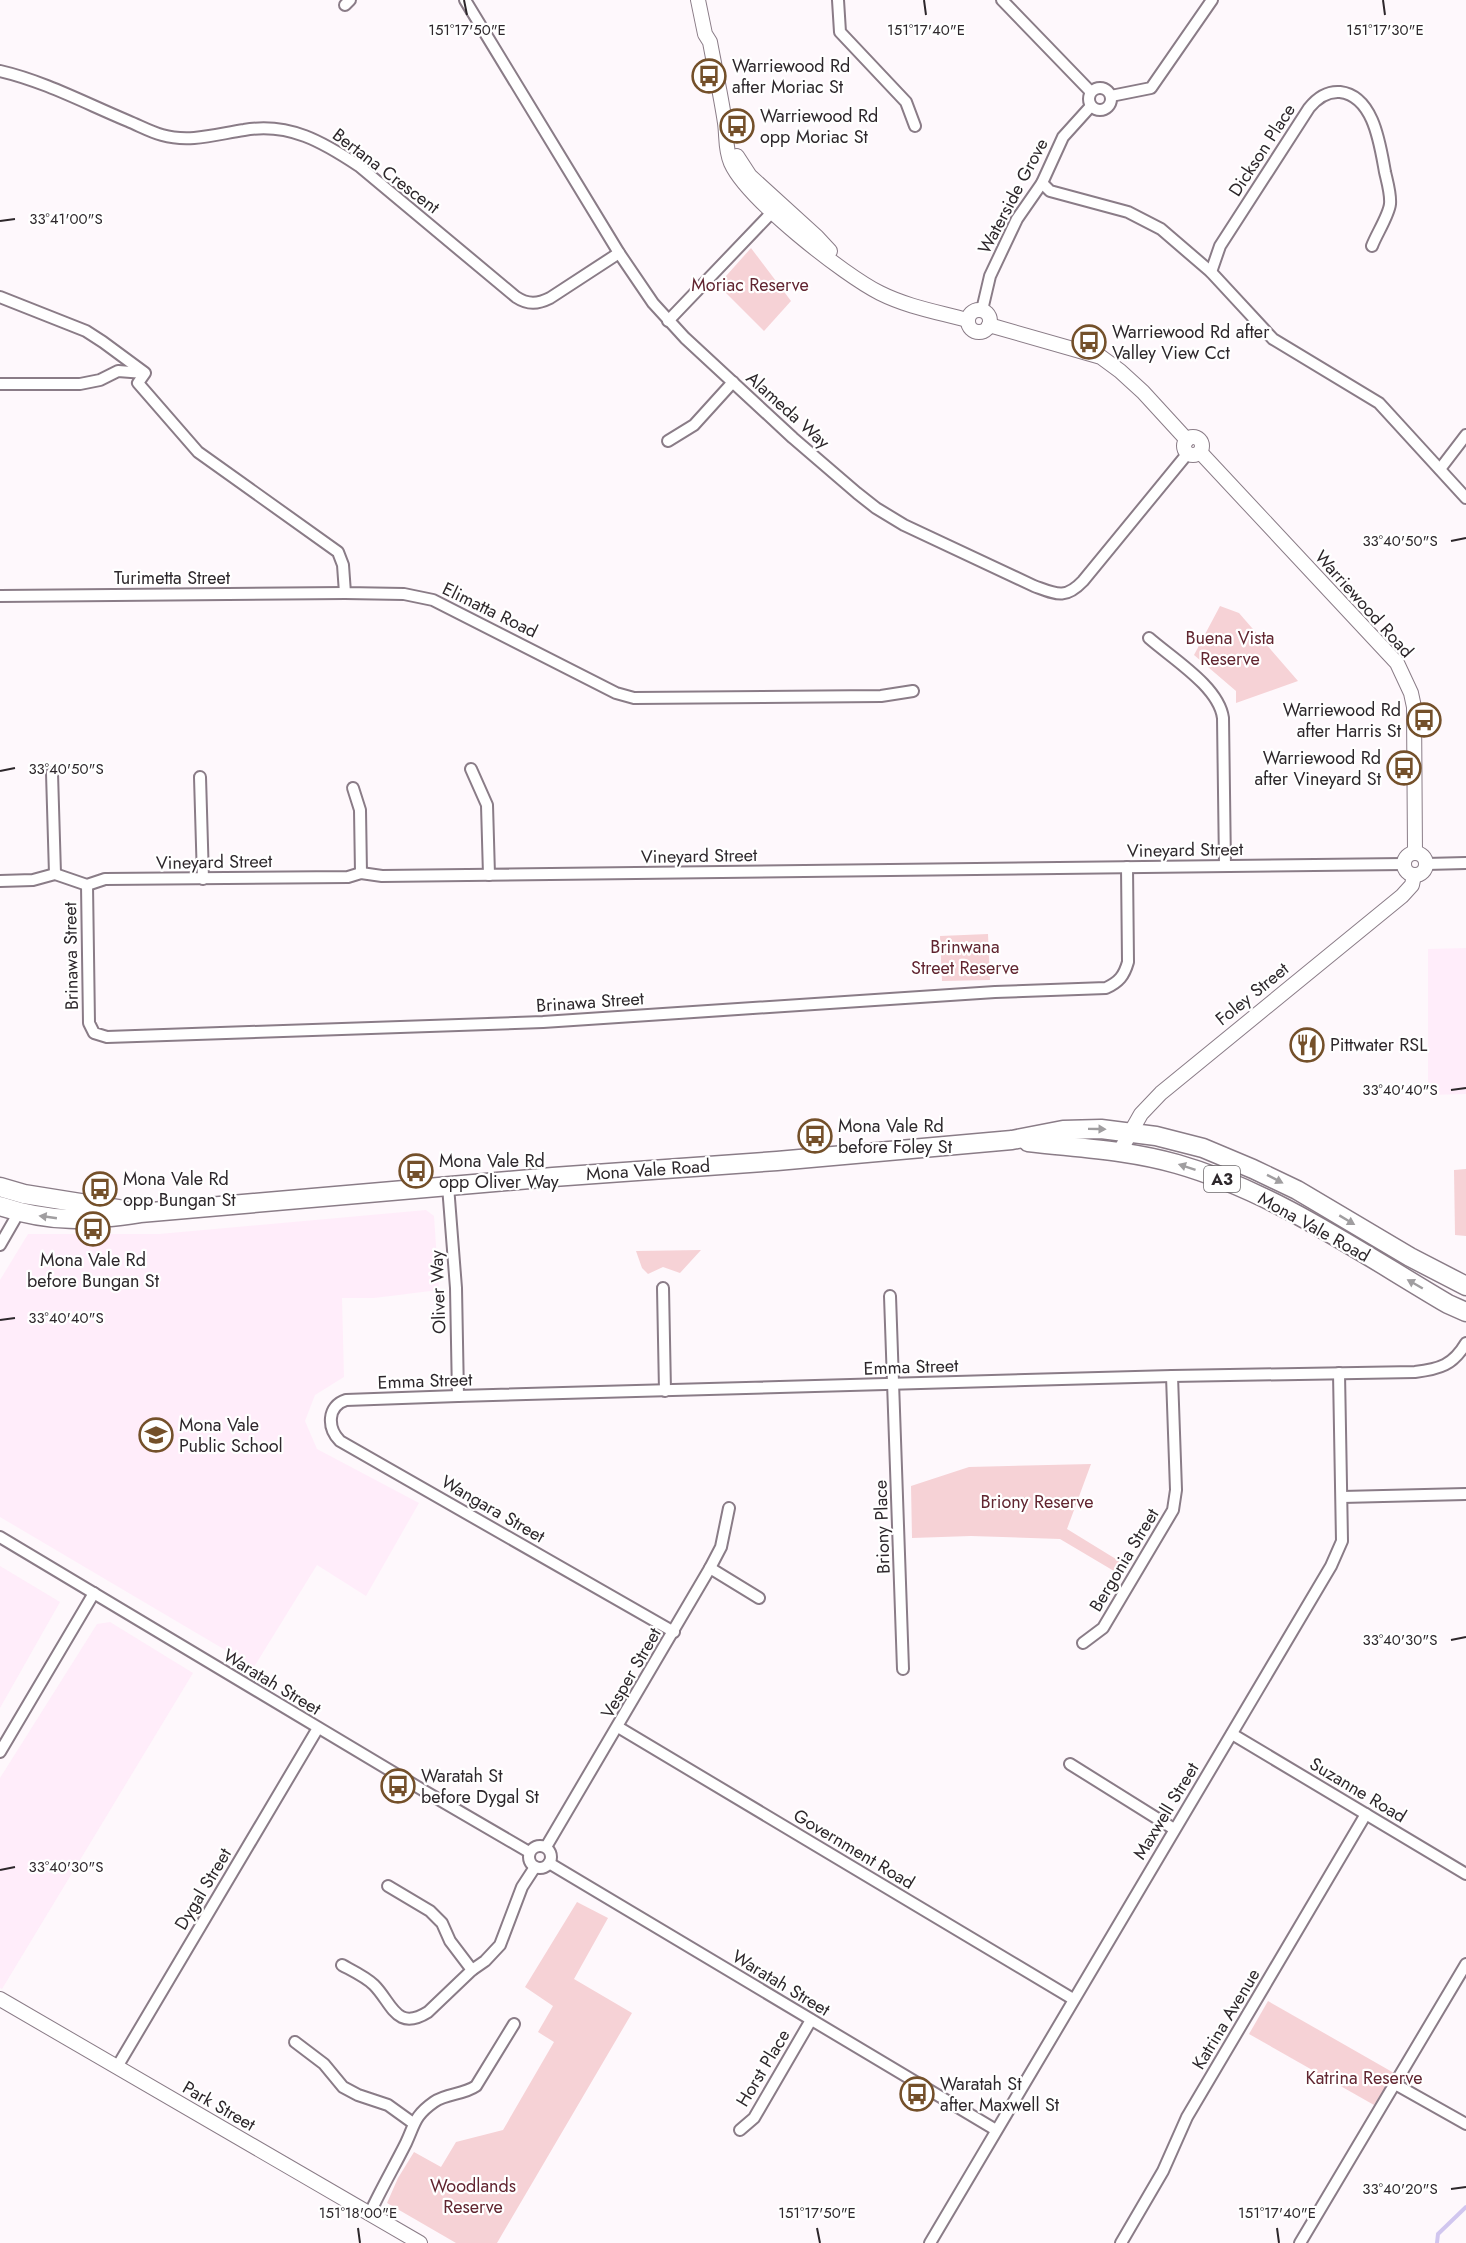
<svg xmlns="http://www.w3.org/2000/svg" width="1466" height="2243" font-family="Jost,sans-serif">
	<style>
		.built { fill: #ffedfa }
		.green { fill: #f6d2d6 }
		.lines { fill: none; stroke-linecap: round; stroke-linejoin: round }
		.stream { stroke: #d1c6ef; stroke-width: 4 }
		.street-casing { stroke: #8a7c87; stroke-width: 14 }
		.secondary-casing { stroke: #8a7c87; stroke-width: 16 }
		.highway-casing { stroke: #8a7c87; stroke-width: 21 }
		.street { stroke: #fff; stroke-width: 10 }
		.secondary { stroke: #fff; stroke-width: 14 }
		.highway { stroke: #fff; stroke-width: 18 }
		.oneway { fill: #a09ea0 }
		.ticks { fill: none; stroke: #2d272b; stroke-width: 2 }
		.labels { text-anchor: middle; stroke-width: 4.5; stroke-linejoin: round; paint-order: stroke }
		.shield { fill: #fff; stroke: #6c686b; stroke-width: 1.5 }
		.shield-label { font-size: 16px; font-weight: bold; fill: #2d272b }
		.poi-label { font-size: 18px; fill: #2d272b; stroke: #fff; text-anchor: start }
		.street-label { font-size: 18px; fill: #2d272b; stroke: #fff }
		.park-label { font-size: 18px; fill: #612530; stroke: #fff }
		.ticks-label { font-size: 15px; text-anchor: middle; fill: #2d272b; stroke: #fff; stroke-width: 4.5; stroke-linejoin: round; paint-order: stroke }
	</style>
	<rect width="100%" height="100%" fill="#fef8fc"/>
	<g class="built">
		<polygon points="1466,948 1466,1094 1428,1095 1428,949"/>
		<polygon points="426,1210 434,1216 439,1290 374,1298 342,1298 344,1377 315,1395 305,1421 317,1449 419,1503 366,1596 317,1565 254,1667 0,1517 0,1280 28,1234 159,1234"/>
		<polygon points="0,1566 60,1602 0,1708"/>
		<polygon points="110,1622 193,1673 2,1989 0,1988 0,1778 97,1624"/>
	</g>
	<g class="green">
		<polygon points="751,248 791,301 764,331 718,285"/>
		<polygon points="1220,606 1239,613 1298,681 1236,703 1236,691 1194,655"/>
		<polygon points="988,934 990,980 942,981 940,936"/>
		<polygon points="1466,1169 1466,1236 1455,1235 1454,1170"/>
		<polygon points="701,1250 680,1273 663,1267 648,1274 642,1268 636,1251"/>
		<polygon points="1091,1464 1067,1529 1124,1564 1119,1574 1060,1539 971,1536 912,1538 911,1486 969,1467"/>
		<polygon points="577,1902 608,1918 574,1979 632,2013 497,2243 456,2243 387,2203 398,2178 414,2152 441,2167 456,2142 503,2130 554,2042 538,2032 553,2006 525,1987"/>
		<polygon points="1268,2001 1394,2073 1374,2105 1249,2034"/>
	</g>
	<g class="lines">
		<polyline class="stream" points="1437,2243 1438,2234 1466,2207"/>
		<defs>
			<g id="street">
				<path d="M465 0 619 253 653 303 685 338 793 438 857 493 876 508 904 525 1034 586C1056 594 1065 600 1083 581L1188 453"/>
				<polyline points="838,0 840,32 906,102 915,126"/>
				<polyline points="1002,0 1090,91"/>
				<polyline points="345,5 350,0"/>
				<path d="M0 71C44 81 87 104 128 121 140 126 151 132 162 135 190 143 217 134 244 130 289 122 323 142 359 166L516 297C528 305 538 304 550 298L619 253"/>
				<circle cx="1100" cy="99" r="11"/>
				<polyline points="1111,96 1151,88 1212,0"/>
				<polyline points="1042,183 1050,191 1128,212 1161,229 1211,272 1273,339 1379,403 1466,498"/>
				<path d="M1211 272 1220 246 1309 108C1317 98 1327 91 1340 92 1374 96 1380 145 1385 172 1387 181 1391 194 1390 204 1389 215 1376 235 1372 246"/>
				<polyline points="0,297 86,331 103,342 145,373 138,383 198,452 338,552 343,565 345,593 404,594 433,600 616,693 634,698 881,696 913,691"/>
				<polyline points="982,310 990,276 1017,219 1042,183 1063,137 1091,106"/>
				<polyline points="668,321 778,206"/>
				<polyline points="0,384 80,384 100,380 118,371 144,373"/>
				<polyline points="668,441 694,425 733,382"/>
				<polyline points="1440,469 1466,435"/>
				<polyline points="0,596 345,593"/>
				<path d="M1149 638C1173 659 1219 687 1223 718L1225 866"/>
				<polyline points="471,769 487,805 489,875"/>
				<polyline points="52,773 55,874"/>
				<polyline points="200,777 203,879"/>
				<polyline points="353,788 360,810 361,873"/>
				<polyline points="1426,864 1466,863"/>
				<polyline points="0,881 33,880 55,874 87,885 105,879 348,877 361,873 382,876 1404,864"/>
				<path d="M87 885 89 1023 94 1033 107 1037 543 1022 995 992 1106 988C1119 982 1124 976 1128 962L1127 867"/>
				<polyline points="448,1186 456,1288 458,1396"/>
				<polyline points="0,1245 19,1212"/>
				<polyline points="663,1288 665,1391"/>
				<polyline points="890,1296 903,1669"/>
				<polyline points="1342,1497 1466,1494"/>
				<polyline points="0,1537 426,1792 529,1852"/>
				<polyline points="710,1568 759,1598"/>
				<path d="M674 1632 340 1441C327 1428 327 1406 346 1400L458 1396 1172 1376 1415 1372C1440 1369 1453 1365 1466 1343"/>
				<polyline points="1083,1643 1103,1628 1173,1510 1176,1490 1172,1376"/>
				<polyline points="618,1727 1073,1999"/>
				<polyline points="1232,1734 1466,1874"/>
				<polyline points="0,1752 94,1593"/>
				<polyline points="1070,1764 1174,1829"/>
				<circle cx="540" cy="1857" r="11"/>
				<polyline points="546,1847 710,1568 721,1547 729,1508"/>
				<polyline points="549,1863 996,2130"/>
				<polyline points="388,1886 430,1911 442,1923 450,1941 472,1970"/>
				<path d="M342 1965C353 1971 366 1977 374 1985 392 2003 396 2032 428 2012L472 1970 485 1961 500 1945 522 1887 535 1867"/>
				<polyline points="295,2042 324,2064 343,2087 358,2095 388,2105 413,2123"/>
				<polyline points="117,2067 318,1728"/>
				<polyline points="1395,2084 1466,2124"/>
				<polyline points="740,2130 754,2118 811,2020"/>
				<path d="M370 2213C381 2189 394 2167 406 2143 415 2124 414 2116 434 2102 447 2093 463 2095 476 2086L514 2024"/>
				<polyline points="930,2243 1331,1566 1342,1541 1339,1373"/>
				<polyline points="1121,2243 1163,2171 1187,2117 1366,1814"/>
				<polyline points="1300,2243 1466,1964"/>
			</g>
			<g id="secondary">
				<path d="M698 0 705 34 710 42C715 69 721 96 725 123 727 137 725 149 731 163 747 199 844 275 880 293 908 307 938 312 967 320"/>
				<polyline points="737,156 750,176 817,237 830,251"/>
				<circle cx="979" cy="321" r="11"/>
				<polyline points="989,325 1101,357 1120,371 1143,392 1187,440"/>
				<circle cx="1193" cy="446" r="9"/>
				<polyline points="1200,452 1397,663 1411,693 1414,707 1415,853"/>
				<circle cx="1415" cy="864" r="11"/>
				<polyline points="1120,1151 1141,1114 1161,1093 1402,896 1412,885 1414,875"/>
				<polyline points="0,1999 420,2243"/>
			</g>
			<g id="highway">
				<path d="M1028 1142C1079 1148 1128 1150 1177 1164 1275 1192 1361 1253 1448 1304L1466 1312"/>
				<polyline points="0,1187 24,1194 124,1210"/>
				<path d="M0 1206C51 1223 88 1221 140 1213L553 1177 777 1161 1012 1140 1063 1130 1101 1129 1156 1136 1203 1148 1253 1169 1297 1190 1410 1257 1466 1286"/>
			</g>
		</defs>
		<use href="#street" class="street-casing"/>
		<use href="#secondary" class="secondary-casing"/>
		<use href="#highway" class="highway-casing"/>
		<use href="#street" class="street"/>
		<use href="#secondary" class="secondary"/>
		<use href="#highway" class="highway"/>
	</g>
	<defs><path id="oneway-solid" d="M-6-.8H1V-3.2L6.5 0L1 3.2V.8H-6Z" transform="scale(1.5)"/></defs>
	<g class="oneway">
		<use href="#oneway-solid" transform="translate(1097 1129) rotate(1)"/>
		<use href="#oneway-solid" transform="translate(1187 1167) rotate(-162)"/>
		<use href="#oneway-solid" transform="translate(1275 1179) rotate(27)"/>
		<use href="#oneway-solid" transform="translate(48 1217) rotate(-172)"/>
		<use href="#oneway-solid" transform="translate(1347 1220) rotate(31)"/>
		<use href="#oneway-solid" transform="translate(1415 1284) rotate(-150)"/>
	</g>
	<path class="ticks" d="M464 0 467 15M924 0 926 15M1383 0 1385 15M0 221 15 219M1451 541 1466 538M0 771 15 768M1451 1090 1466 1088M0 1320 15 1318M1451 1640 1466 1637M0 1870 15 1867M1451 2189 1466 2187M358 2228 360 2243M817 2228 820 2243M1277 2228 1279 2243"/>
	<defs>
		<symbol id="bus-ring" viewBox="-11 -11 22 22"><circle r="9.5" fill="#fff" stroke="#74502a" stroke-width="1.5"/><path d="M-5-6H5V4H4V6H2V4H-2V6H-4V4H-5ZM-3.5-4V0h7V-4ZM-3.5 1.2v1.5H-2V1.2ZM2 1.2v1.5H3.5V1.2Z" fill="#74502a"/></symbol>
		<symbol id="restaurant-ring" viewBox="-11 -11 22 22"><circle r="9.5" fill="#fff" stroke="#74502a" stroke-width="1.5"/><path d="M-5-6h1v4h1v-4h1v4h1v-4h1v5L-1.5 .5V6h-2V.5L-5-1ZM5-6V6H3V1.5H1.5Q1.5-4 5-6Z" fill="#74502a"/></symbol>
		<symbol id="school-ring" viewBox="-11 -11 22 22"><circle r="9.5" fill="#fff" stroke="#74502a" stroke-width="1.5"/><path d="M0-5L7-2L0 1L-7-2ZM-4 1L0 2.5L4 1V4Q0 6-4 4Z" fill="#74502a"/></symbol>
	</defs>
	<g fill-rule="evenodd">
		<use href="#bus-ring" x="690" y="57" width="38" height="38"/>
		<use href="#bus-ring" x="718" y="107" width="38" height="38"/>
		<use href="#bus-ring" x="1070" y="323" width="38" height="38"/>
		<use href="#bus-ring" x="1405" y="701" width="38" height="38"/>
		<use href="#bus-ring" x="1385" y="749" width="38" height="38"/>
		<use href="#restaurant-ring" x="1288" y="1026" width="38" height="38"/>
		<use href="#bus-ring" x="796" y="1117" width="38" height="38"/>
		<use href="#bus-ring" x="397" y="1152" width="38" height="38"/>
		<use href="#bus-ring" x="81" y="1170" width="38" height="38"/>
		<use href="#bus-ring" x="74" y="1210" width="38" height="38"/>
		<use href="#school-ring" x="137" y="1416" width="38" height="38"/>
		<use href="#bus-ring" x="379" y="1767" width="38" height="38"/>
		<use href="#bus-ring" x="898" y="2075" width="38" height="38"/>
	</g>
	<g class="labels">
		<rect class="shield" x="1204" y="1166" width="36" height="26" rx="4.5"/>
		<g class="shield-label">
			<text x="1222" y="1185">A3</text>
		</g>
		<g class="poi-label">
			<text x="732" y="72">Warriewood Rd<tspan x="732" dy="21">after Moriac St</tspan></text>
			<text x="760" y="122">Warriewood Rd<tspan x="760" dy="21">opp Moriac St</tspan></text>
			<text x="1112" y="338">Warriewood Rd after<tspan x="1112" dy="21">Valley View Cct</tspan></text>
			<text x="1401" y="716" text-anchor="end">Warriewood Rd<tspan x="1401" dy="21">after Harris St</tspan></text>
			<text x="1381" y="764" text-anchor="end">Warriewood Rd<tspan x="1381" dy="21">after Vineyard St</tspan></text>
			<text x="1330" y="1051">Pittwater RSL</text>
			<text x="838" y="1132">Mona Vale Rd<tspan x="838" dy="21">before Foley St</tspan></text>
			<text x="439" y="1167">Mona Vale Rd<tspan x="439" dy="21">opp Oliver Way</tspan></text>
			<text x="123" y="1185">Mona Vale Rd<tspan x="123" dy="21">opp Bungan St</tspan></text>
			<text x="93" y="1266" text-anchor="middle">Mona Vale Rd<tspan x="93" dy="21">before Bungan St</tspan></text>
			<text x="179" y="1431">Mona Vale<tspan x="179" dy="21">Public School</tspan></text>
			<text x="421" y="1782">Waratah St<tspan x="421" dy="21">before Dygal St</tspan></text>
			<text x="940" y="2090">Waratah St<tspan x="940" dy="21">after Maxwell St</tspan></text>
		</g>
		<g class="street-label">
			<text transform="translate(1262 150) rotate(-57)" y="6">Dickson Place</text>
			<text transform="translate(386 171) rotate(37)" y="6">Bertana Crescent</text>
			<text transform="translate(1013 196) rotate(-62)" y="6">Waterside Grove</text>
			<text transform="translate(788 410) rotate(42)" y="6">Alameda Way</text>
			<text x="172" y="584">Turimetta Street</text>
			<text transform="translate(1364 604) rotate(48)" y="6">Warriewood Road</text>
			<text transform="translate(490 610) rotate(26)" y="6">Elimatta Road</text>
			<text transform="translate(1185 850) rotate(-1)" y="6">Vineyard Street</text>
			<text transform="translate(699 856) rotate(-1)" y="6">Vineyard Street</text>
			<text transform="translate(214 862) rotate(-1)" y="6">Vineyard Street</text>
			<text transform="translate(71 956) rotate(-91)" y="6">Brinawa Street</text>
			<text transform="translate(1252 994) rotate(-39)" y="6">Foley Street</text>
			<text transform="translate(590 1002) rotate(-4)" y="6">Brinawa Street</text>
			<text transform="translate(648 1170) rotate(-4)" y="6">Mona Vale Road</text>
			<text transform="translate(1314 1227) rotate(29)" y="6">Mona Vale Road</text>
			<text transform="translate(438 1292) rotate(-92)" y="6">Oliver Way</text>
			<text transform="translate(911 1367) rotate(-2)" y="6">Emma Street</text>
			<text transform="translate(425 1381) rotate(-2)" y="6">Emma Street</text>
			<text transform="translate(493 1509) rotate(30)" y="6">Wangara Street</text>
			<text transform="translate(882 1527) rotate(-92)" y="6">Briony Place</text>
			<text transform="translate(1124 1560) rotate(-59)" y="6">Bergonia Street</text>
			<text transform="translate(631 1673) rotate(-60)" y="6">Vesper Street</text>
			<text transform="translate(272 1682) rotate(31)" y="6">Waratah Street</text>
			<text transform="translate(1358 1790) rotate(31)" y="6">Suzanne Road</text>
			<text transform="translate(1166 1811) rotate(-59)" y="6">Maxwell Street</text>
			<text transform="translate(854 1849) rotate(31)" y="6">Government Road</text>
			<text transform="translate(203 1889) rotate(-59)" y="6">Dygal Street</text>
			<text transform="translate(781 1983) rotate(31)" y="6">Waratah Street</text>
			<text transform="translate(1226 2019) rotate(-59)" y="6">Katrina Avenue</text>
			<text transform="translate(763 2068) rotate(-59)" y="6">Horst Place</text>
			<text transform="translate(219 2106) rotate(30)" y="6">Park Street</text>
		</g>
		<g class="park-label">
			<text x="750" y="291">Moriac Reserve</text>
			<text x="1230" y="644">Buena Vista<tspan x="1230" dy="21">Reserve</tspan></text>
			<text x="965" y="953">Brinwana<tspan x="965" dy="21">Street Reserve</tspan></text>
			<text x="1037" y="1508">Briony Reserve</text>
			<text x="1364" y="2084">Katrina Reserve</text>
			<text x="473" y="2192">Woodlands<tspan x="473" dy="21">Reserve</tspan></text>
		</g>
	</g>
	<g class="ticks-label">
		<text x="1385" y="35">151°17'30"E</text>
		<text x="467" y="35">151°17'50"E</text>
		<text x="926" y="35">151°17'40"E</text>
		<text x="66" y="224">33°41'00"S</text>
		<text x="1400" y="546">33°40'50"S</text>
		<text x="66" y="774">33°40'50"S</text>
		<text x="1400" y="1095">33°40'40"S</text>
		<text x="66" y="1323">33°40'40"S</text>
		<text x="1400" y="1645">33°40'30"S</text>
		<text x="66" y="1872">33°40'30"S</text>
		<text x="1400" y="2194">33°40'20"S</text>
		<text x="358" y="2218">151°18'00"E</text>
		<text x="817" y="2218">151°17'50"E</text>
		<text x="1277" y="2218">151°17'40"E</text>
	</g>
</svg>
